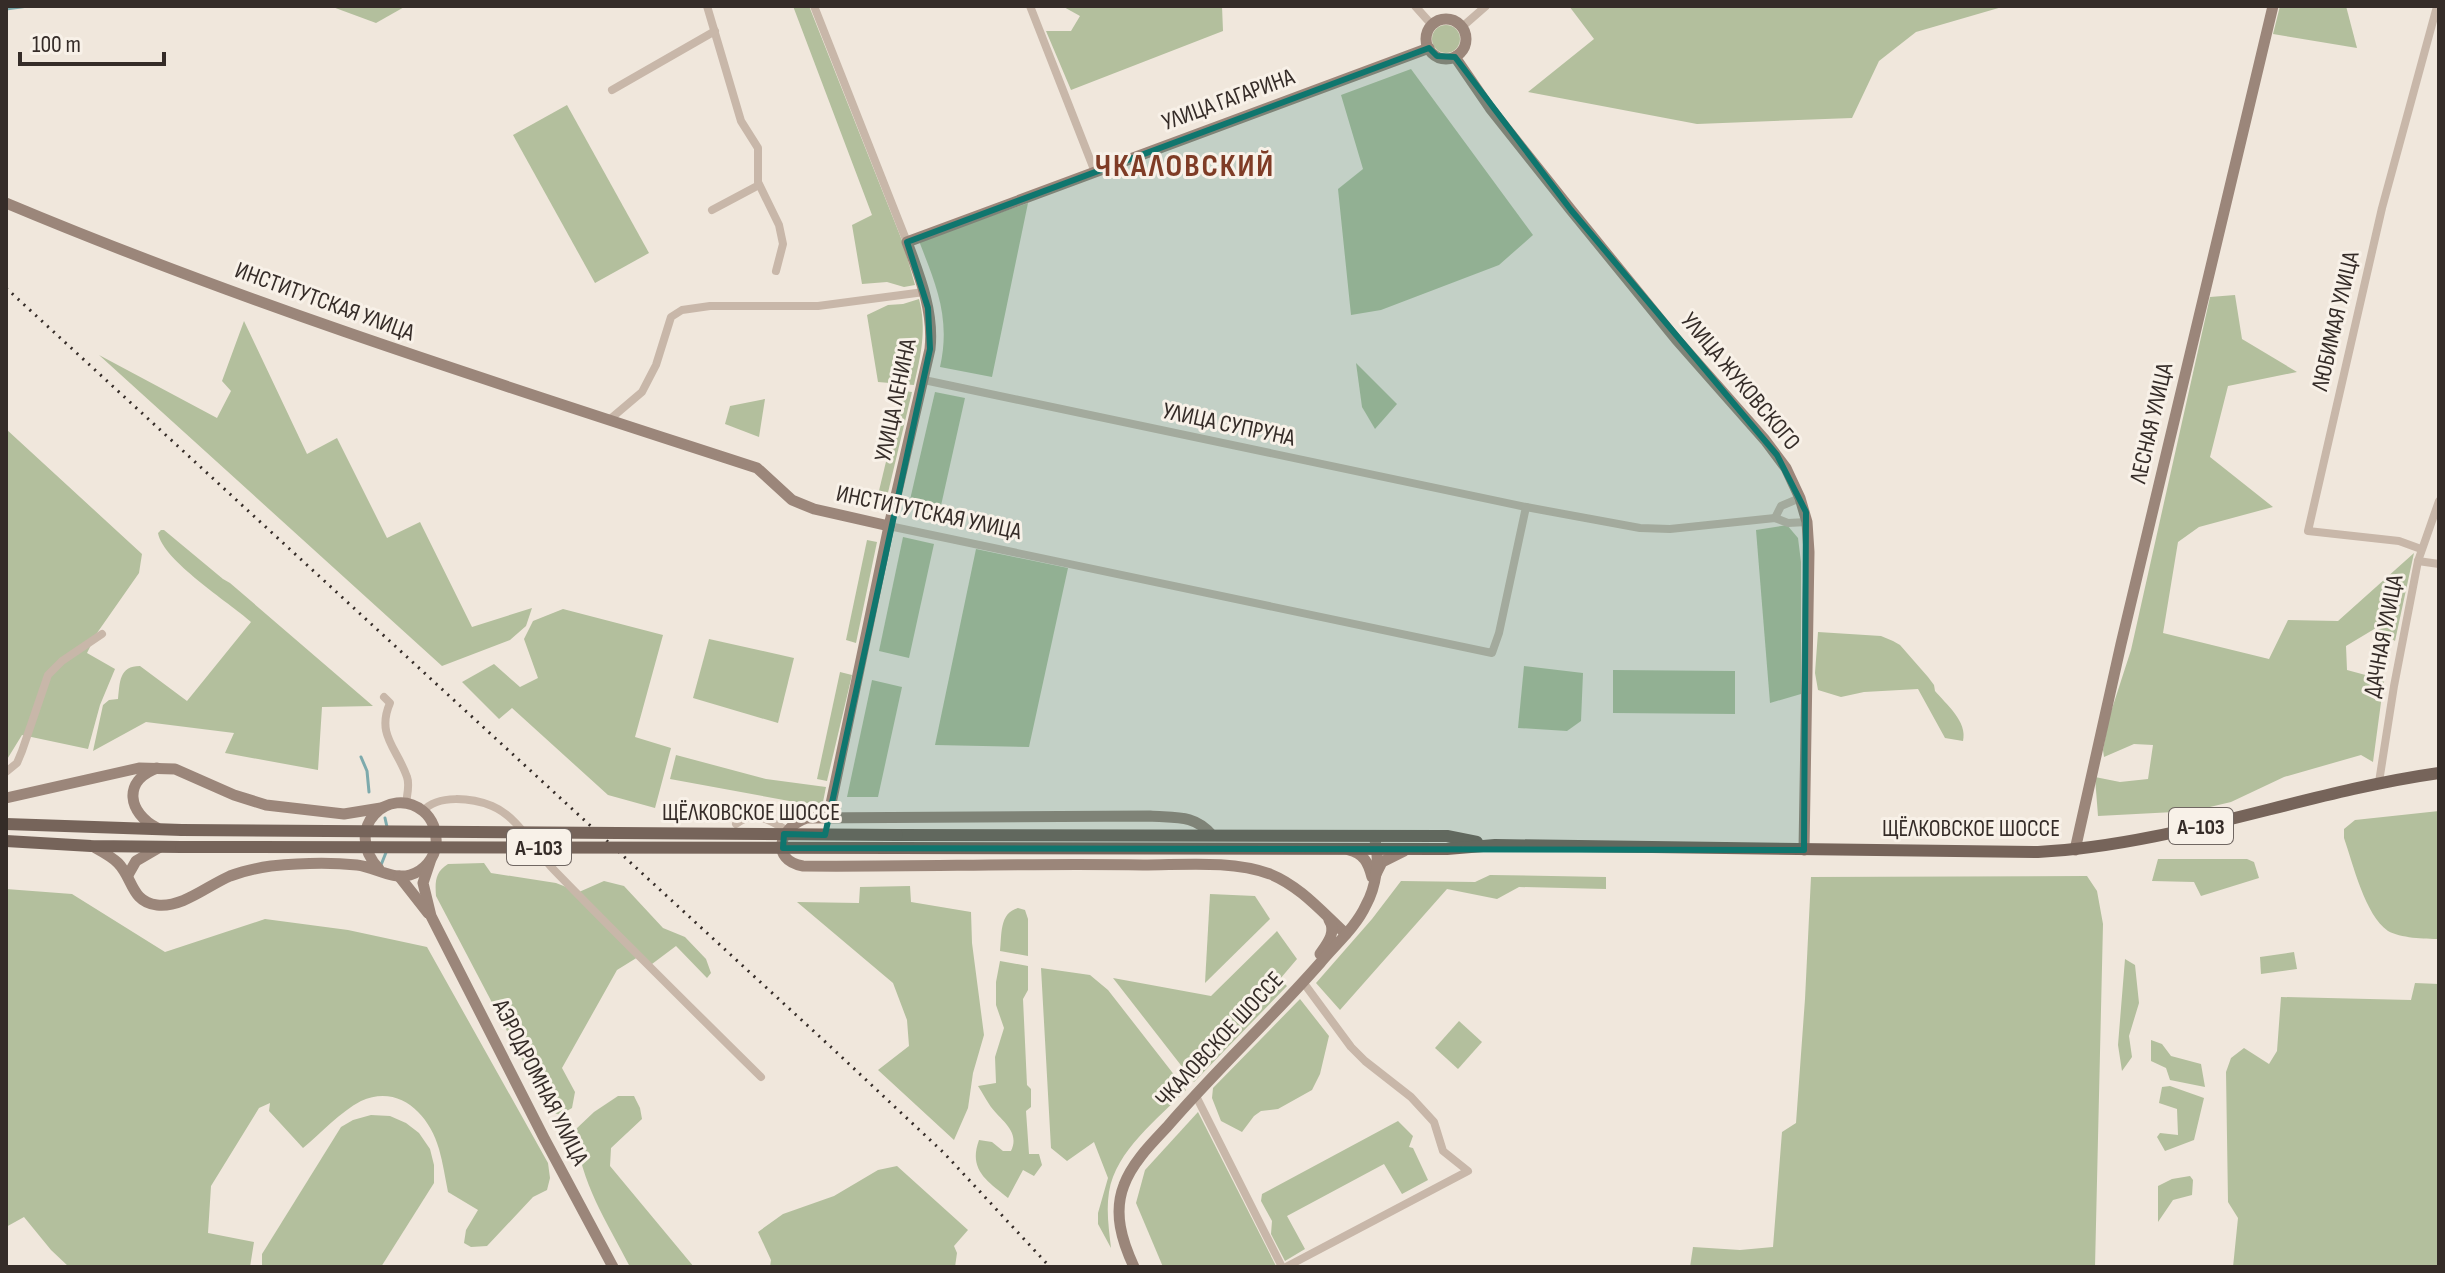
<svg xmlns="http://www.w3.org/2000/svg" width="2445" height="1273" font-family="'Sofia Sans Condensed',sans-serif">
	<style>
		.green { fill: #b3bf9d }
		.lines { fill: none; stroke-linecap: round; stroke-linejoin: round }
		.stream { stroke: #7daaac; stroke-width: 3 }
		.street { stroke: #c8b7a9; stroke-width: 8 }
		.secondary { stroke: #9b867a; stroke-width: 11 }
		.primary { stroke: #76645a; stroke-width: 12 }
		.rail { stroke: #352c28; stroke-width: 3; stroke-dasharray: 2 6; stroke-linecap: butt }
		.primary-bridge { stroke: #76645a; stroke-width: 12 }
		.marked { fill: #0f766e; fill-opacity: 0.2; stroke: #0f766e; stroke-width: 6; stroke-linejoin: round }
		.labels { text-anchor: middle; stroke-width: 6; stroke-linejoin: round; paint-order: stroke }
		.shield { fill: #f8f1e8; stroke: #706762; stroke-width: 2 }
		.shield-label { font-size: 22px; font-weight: bold; fill: #352c28 }
		.street-label { font-size: 24px; fill: #352c28; stroke: #f8f1e8 }
		.district-label { font-size: 32px; font-weight: bold; letter-spacing: 2px; fill: #7f3c26; stroke: #f8f1e8 }
	</style>
	<rect width="100%" height="100%" fill="#f0e7dc"/>
	<g class="green">
		<polygon points="330,6 406,6 376,23"/>
		<polygon points="793,6 809,6 903,243 915,285 904,287 887,282 862,284 852,225 872,215"/>
		<polygon points="1062,6 1222,6 1223,31 1071,90 1046,31 1071,31 1080,16"/>
		<polygon points="1569,6 2018,6 2002,7 1916,32 1879,61 1852,118 1697,124 1528,92 1594,39"/>
		<polygon points="2280,6 2346,6 2357,48 2273,34"/>
		<circle cx="1446" cy="39" r="14"/>
		<polygon points="1411,69 1533,235 1499,265 1381,310 1351,315 1338,189 1363,169 1341,95"/>
		<polygon points="567,105 649,253 595,283 513,135"/>
		<path d="M1028 203 992 377 940 367C951 318 936 285 919 241Z"/>
		<polygon points="2235,295 2242,339 2297,372 2228,386 2210,457 2273,507 2199,527 2178,542 2163,633 2269,659 2288,620 2338,621 2414,553 2395,641 2376,628 2346,646 2347,670 2384,680 2373,762 2361,755 2284,777 2231,802 2193,811 2098,816 2095,777 2120,782 2148,779 2153,745 2134,744 2104,757 2103,750 2109,718 2131,650 2210,297"/>
		<path d="M919 299C927 329 921 355 914 385L878 382 867 315 888 305 903 304Z"/>
		<polygon points="244,321 307,454 337,438 387,538 420,522 472,627 532,608 526,626 510,640 442,666 99,355 217,418 231,391 222,381"/>
		<polygon points="1356,363 1397,404 1375,429 1362,407"/>
		<polygon points="903,391 912,392 886,501 877,499"/>
		<polygon points="935,392 965,398 940,510 909,504"/>
		<polygon points="765,399 759,437 725,424 730,406"/>
		<polygon points="6,429 142,554 139,573 97,633 87,653 115,669 100,705 88,749 22,735 6,761"/>
		<polygon points="1787,525 1798,538 1801,562 1801,694 1770,703 1756,530"/>
		<path d="M161 530H164L223 579 230 583 373 706 322 707 318 770 225 753 234 733 146 722 93 751 103 705 109 700 118 699C120 682 119 666 140 666L187 701 251 622C229 602 163 561 158 533Z"/>
		<polygon points="903,537 934,544 909,658 879,651"/>
		<polygon points="867,540 877,542 856,643 846,640"/>
		<polygon points="976,549 1068,568 1029,747 935,745"/>
		<polygon points="563,609 663,635 635,737 671,748 655,808 608,795 512,708 499,719 462,682 494,664 520,687 538,678 524,639 533,621"/>
		<path d="M1818 632 1881 636 1893 641 1900 645 1928 677 1934 685 1935 691C1946 704 1968 722 1963 741L1945 738 1918 689 1864 692 1841 697 1818 690 1815 673Z"/>
		<polygon points="709,639 794,658 778,723 693,698"/>
		<polygon points="1524,666 1583,673 1581,721 1567,731 1518,728"/>
		<polygon points="1613,670 1735,671 1735,714 1613,713"/>
		<polygon points="840,672 852,675 827,781 817,779"/>
		<polygon points="872,680 902,687 878,797 847,797"/>
		<polygon points="676,755 766,779 826,787 822,807 670,779"/>
		<path d="M2439 811V939C2425 939 2400 938 2388 931 2365 915 2353 864 2344 838V829L2355 820Z"/>
		<polygon points="2158,859 2247,859 2254,862 2259,878 2201,896 2194,882 2152,881"/>
		<path d="M484 863 491 873 556 883 579 892 604 881 624 886 663 928 685 937 706 959 711 973 707 978 676 946 648 967 638 957 617 970 562 1068 575 1092 572 1108 560 1115 549 1111 436 896C435 882 435 872 448 864Z"/>
		<polygon points="1490,875 1606,877 1606,889 1519,887 1497,899 1447,889 1340,1010 1316,983 1372,919 1401,881 1475,882"/>
		<polygon points="2087,876 2097,891 2103,924 2095,1267 1690,1267 1693,1247 1740,1250 1773,1247 1782,1132 1796,1123 1805,999 1811,877"/>
		<polygon points="910,886 911,902 971,912 972,943 984,1035 973,1073 968,1108 954,1140 878,1070 909,1046 907,1020 893,983 797,902 859,903 860,887"/>
		<path d="M6 889 72 894 165 952 265 919 348 930 427 947 548 1163 550 1178 547 1190 533 1197 487 1246 471 1247 464 1243 466 1230 478 1210 448 1192C445 1177 443 1163 439 1149 429 1114 399 1084 361 1101 340 1112 321 1133 303 1148L269 1111 270 1103 259 1108 211 1186 208 1233 254 1242 250 1267H69L51 1250 24 1217 6 1227Z"/>
		<polygon points="1210,894 1255,896 1270,919 1205,983"/>
		<path d="M1018 908 1025 910 1028 919V956L1000 951C1002 935 999 913 1018 908Z"/>
		<polygon points="1277,931 1297,959 1280,979 1287,986 1194,1082 1113,978 1211,996"/>
		<polygon points="2294,952 2297,969 2261,974 2260,957"/>
		<polygon points="2125,959 2135,965 2139,1003 2129,1036 2132,1057 2122,1071 2118,1045"/>
		<path d="M1000 961 1028 966V990L1023 999 1027 1085 1031 1089V1107L1026 1111 1029 1154H1039L1042 1165 1034 1176 1023 1170 1008 1198C987 1181 968 1170 979 1140L992 1142 1003 1151H1011C1021 1130 999 1120 989 1104 985 1098 982 1092 978 1086L996 1083 995 1057 1004 1028 996 1005V982Z"/>
		<path d="M1041 968 1090 975 1108 990 1186 1090C1158 1119 1116 1150 1109 1192 1106 1211 1109 1230 1111 1248L1098 1224V1213L1108 1178 1094 1142 1067 1161 1051 1148Z"/>
		<polygon points="2415,983 2439,984 2439,1267 2233,1267 2238,1218 2228,1202 2226,1072 2231,1058 2244,1048 2269,1064 2277,1051 2281,997 2411,1000"/>
		<polygon points="1300,999 1329,1036 1320,1074 1312,1090 1278,1109 1261,1111 1254,1116 1242,1132 1221,1121 1212,1098 1213,1088"/>
		<polygon points="1459,1021 1482,1042 1458,1069 1435,1048"/>
		<polygon points="2151,1040 2162,1044 2171,1056 2201,1064 2205,1087 2170,1080 2166,1068 2151,1061"/>
		<polygon points="2170,1086 2204,1098 2194,1140 2165,1151 2157,1137 2160,1133 2178,1135 2177,1109 2159,1103 2162,1087"/>
		<path d="M618 1096H634L640 1108 642 1119 611 1148 610 1166 694 1267H630C606 1220 581 1184 575 1130L594 1112Z"/>
		<polygon points="1198,1112 1276,1266 1163,1267 1136,1203 1145,1170"/>
		<polygon points="371,1115 390,1116 406,1123 419,1133 430,1149 434,1165 434,1183 381,1267 262,1267 262,1254 341,1127 353,1120"/>
		<polygon points="1398,1121 1413,1136 1409,1147 1413,1148 1428,1180 1402,1194 1384,1164 1287,1216 1305,1249 1285,1261 1271,1234 1272,1221 1261,1201 1262,1194"/>
		<polygon points="897,1166 968,1230 954,1246 957,1253 955,1267 770,1267 771,1260 758,1232 783,1214 834,1196 878,1170"/>
		<polygon points="2190,1176 2193,1180 2192,1195 2173,1200 2158,1222 2158,1186 2172,1179"/>
	</g>
	<g class="lines">
		<g class="stream">
			<polyline points="6,9 28,6"/>
			<polyline points="361,757 367,771 369,792"/>
			<polyline points="385,818 387,827"/>
			<polyline points="381,865 387,850"/>
		</g>
		<g class="street">
			<polyline points="707,6 741,121 758,148 758,182 779,225 783,244 776,271"/>
			<polyline points="814,6 907,242"/>
			<polyline points="1030,6 1095,172"/>
			<polyline points="1415,6 1432,25"/>
			<polyline points="1462,27 1486,6"/>
			<polyline points="612,90 715,31"/>
			<polyline points="712,210 759,185"/>
			<polyline points="924,380 1526,507 1640,528 1670,529 1775,518 1788,523 1807,522"/>
			<polyline points="609,420 642,392 656,365 671,317 682,310 710,306 818,306 924,292"/>
			<polyline points="1775,518 1781,506 1800,498"/>
			<polyline points="889,526 1492,653 1499,633 1526,507"/>
			<polyline points="2421,549 2399,541 2308,531 2382,208 2436,10"/>
			<polyline points="2418,561 2439,564"/>
			<path d="M384 697 390 703C376 735 397 748 407 777 410 785 407 795 406 803"/>
			<polyline points="6,772 17,763 22,751 48,675 62,661 102,634"/>
			<polyline points="2379,782 2394,686 2418,561 2439,501"/>
			<path d="M423 811C438 794 472 798 492 806 519 817 534 850 555 871 622 940 692 1009 761 1077"/>
			<path d="M736 824C753 810 769 819 786 830"/>
			<polyline points="1195,1094 1282,1267"/>
			<polyline points="1286,1267 1468,1171 1443,1151 1434,1122 1411,1097 1365,1061 1351,1047 1303,982"/>
		</g>
		<g class="secondary">
			<circle cx="1446" cy="39" r="20"/>
			<polyline points="1455,57 1490,108 1571,210 1676,339 1765,440 1786,468 1800,498 1807,522 1809,552 1804,850"/>
			<path d="M6 203C251 306 505 386 757 468L792 500 814 509 889 526"/>
			<polyline points="6,798 139,768 175,769 234,795 266,805 344,814 381,808"/>
			<path d="M828 818 889 526 930 349C934 312 920 277 907 242L1429 48"/>
			<path d="M157 828C128 813 122 781 157 768"/>
			<path d="M1212 835C1194 814 1175 818 1150 816L807 818C780 826 769 860 803 866 916 867 1030 863 1143 865 1184 865 1231 860 1270 874 1300 886 1322 912 1346 934"/>
			<path d="M92 846C101 851 111 856 118 863 133 878 131 902 157 905 182 908 207 886 230 876 243 871 257 868 271 866 300 863 329 862 357 865 375 867 392 880 410 875 424 871 435 858 436 844 437 832 433 819 423 811 390 784 341 828 379 869"/>
			<path d="M1349 850C1364 854 1368 862 1372 877"/>
			<polyline points="2075,850 2121,644 2273,6"/>
			<polyline points="430,862 423,883 431,916 544,1138 613,1267"/>
			<polyline points="1376,874 1382,862 1404,851"/>
			<polyline points="128,875 136,861 160,847"/>
			<polyline points="399,876 428,913"/>
			<path d="M1320 954C1327 944 1337 932 1329 920"/>
			<path d="M1134 1267C1122 1241 1113 1213 1124 1185 1132 1163 1151 1144 1167 1127 1216 1070 1271 1019 1321 962 1336 944 1356 927 1366 905 1376 887 1380 860 1375 840"/>
		</g>
		<g class="primary">
			<polyline points="6,824 182,830"/>
			<polyline points="897,835 1447,836 1477,842"/>
			<polyline points="6,841 91,846 181,847"/>
			<path d="M897 848 1447 849 1495 845 2038 852C2175 845 2304 792 2439 773"/>
		</g>
		<polyline class="rail" points="6,288 832,1048 944,1153 1050,1267"/>
		<g class="primary-bridge">
			<polyline points="182,830 897,835"/>
			<polyline points="181,847 897,848"/>
		</g>
	</g>
	<path class="marked" d="M1429 48 1437 56 1455 57 1571 210 1777 455 1806 512 1804 850 783 848 784 834 825 835 930 349 928 308 907 242Z"/>
	<g class="labels">
		<g class="shield">
			<rect x="2169" y="808" width="64" height="36" rx="6"/>
			<rect x="507" y="829" width="64" height="36" rx="6"/>
		</g>
		<g class="shield-label">
			<text x="2201" y="834">А-103</text>
			<text x="539" y="855">А-103</text>
		</g>
		<g class="street-label">
			<text transform="translate(1228 99) rotate(-20)" y="8">УЛИЦА ГАГАРИНА</text>
			<text transform="translate(325 301) rotate(20)" y="8">ИНСТИТУТСКАЯ УЛИЦА</text>
			<text transform="translate(2335 321) rotate(-77)" y="8">ЛЮБИМАЯ УЛИЦА</text>
			<text transform="translate(1741 381) rotate(50)" y="8">УЛИЦА ЖУКОВСКОГО</text>
			<text transform="translate(895 400) rotate(-78)" y="8">УЛИЦА ЛЕНИНА</text>
			<text transform="translate(2151 423) rotate(-77)" y="8">ЛЕСНАЯ УЛИЦА</text>
			<text transform="translate(1229 424) rotate(12)" y="8">УЛИЦА СУПРУНА</text>
			<text transform="translate(929 512) rotate(12)" y="8">ИНСТИТУТСКАЯ УЛИЦА</text>
			<text transform="translate(2383 636) rotate(-79)" y="8">ДАЧНАЯ УЛИЦА</text>
			<text x="751" y="820">ЩЁЛКОВСКОЕ ШОССЕ</text>
			<text x="1971" y="836">ЩЁЛКОВСКОЕ ШОССЕ</text>
			<text transform="translate(1219 1039) rotate(-47)" y="8">ЧКАЛОВСКОЕ ШОССЕ</text>
			<text transform="translate(541 1082) rotate(63)" y="8">АЭРОДРОМНАЯ УЛИЦА</text>
		</g>
		<g class="district-label">
			<text x="1185" y="176">ЧКАЛОВСКИЙ</text>
		</g>
	</g>
	<rect width="2445" height="1273" fill="none" stroke="#352c28" stroke-width="16"/>
	<path d="M20 52v12h144v-12" fill="none" stroke="#352c28" stroke-width="4"/>
	<text x="32" y="52" font-size="24" fill="#352c28" stroke="#f8f1e8" stroke-width="6" paint-order="stroke">100 m</text>
</svg>
